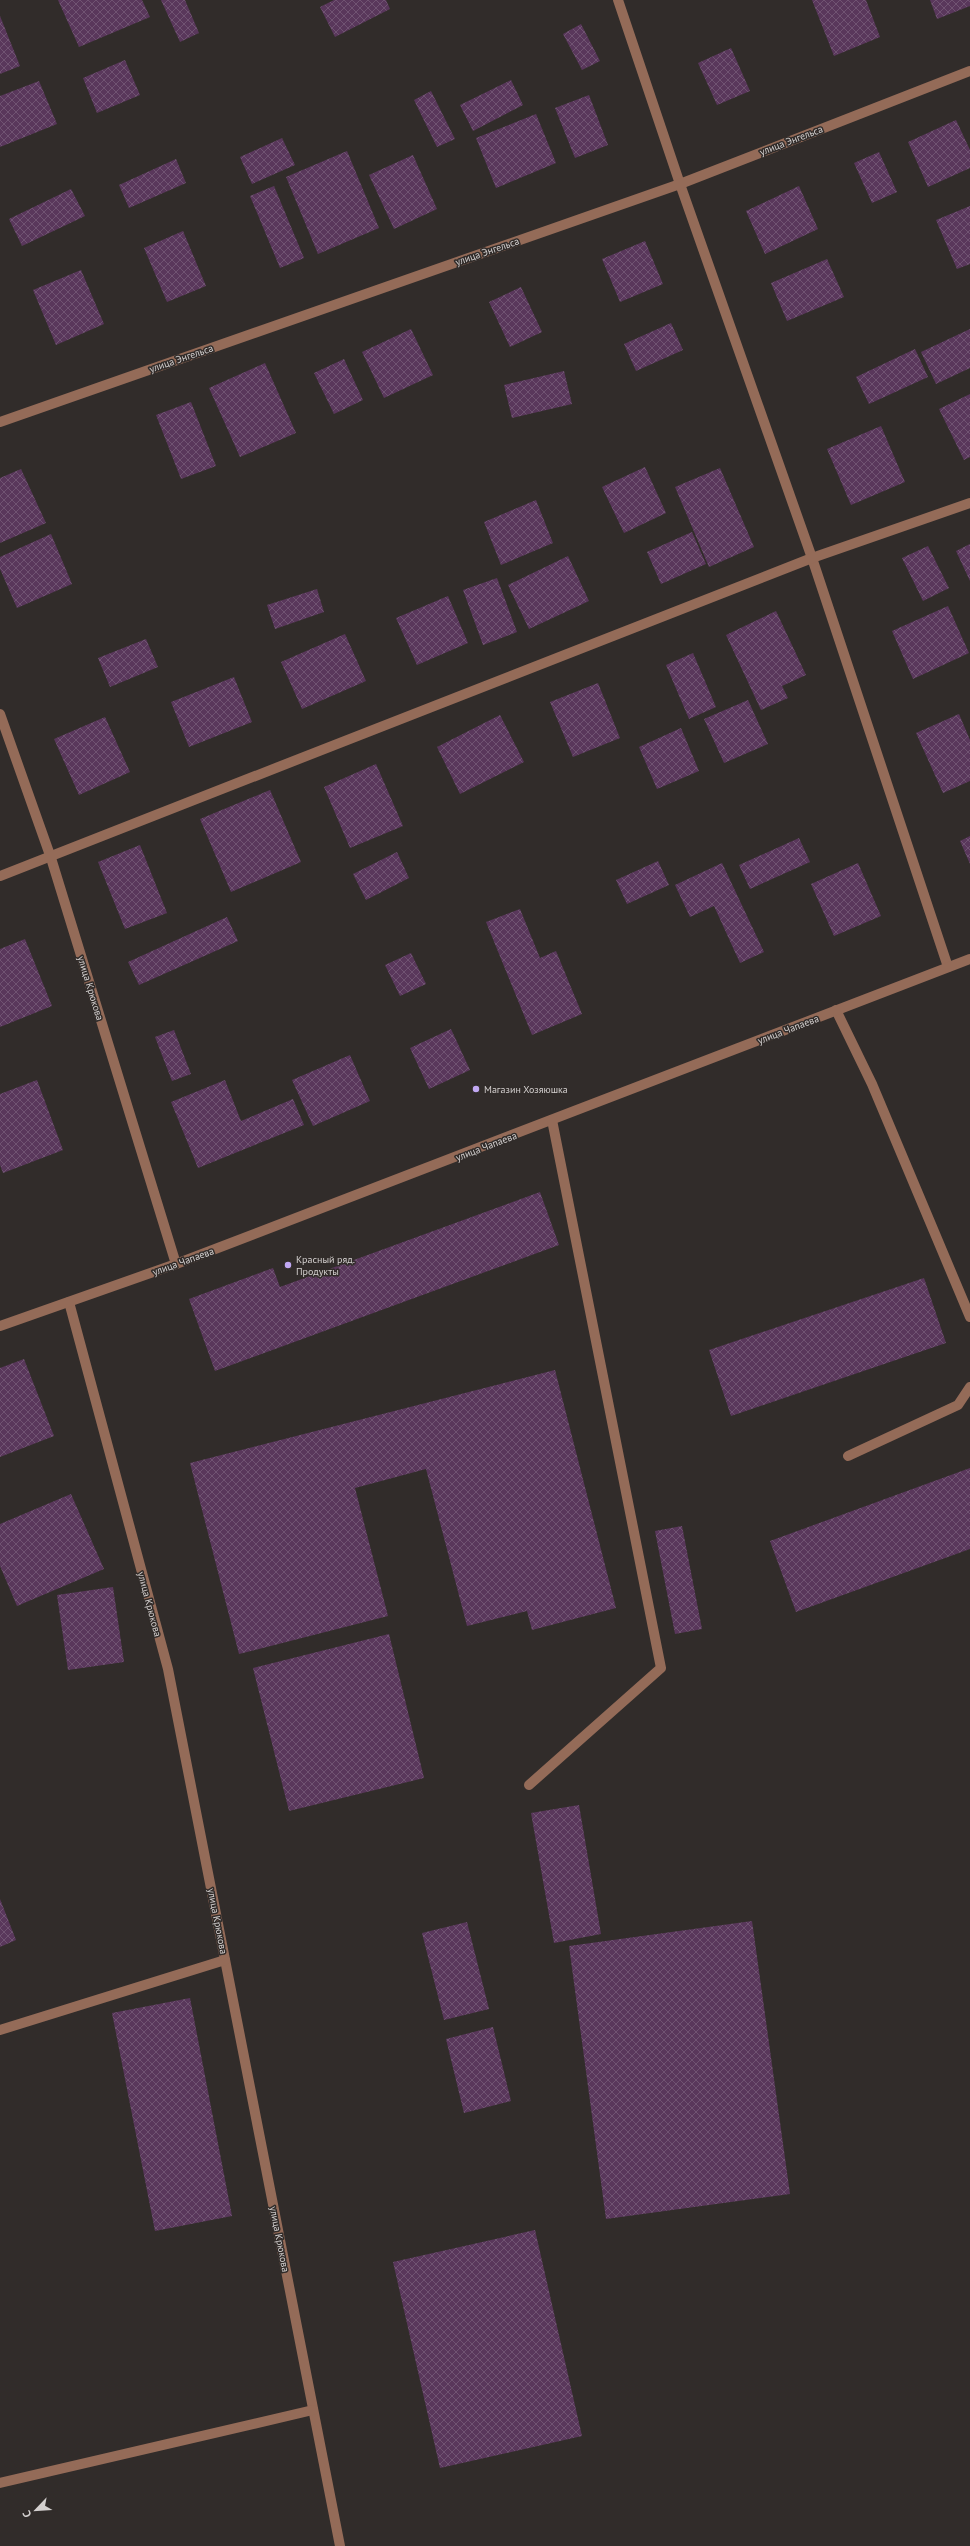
<svg xmlns="http://www.w3.org/2000/svg" width="970" height="2546" font-family="'PT Sans',sans-serif">
	<style>
		.building { fill: url(#building-cross-hatch) }
		.lines { fill: none; stroke-linecap: round; stroke-linejoin: round }
		.minor { stroke: #946b58; stroke-width: 10 }
		.poi-dot { fill: #c1a8f3; stroke: #312c2a; stroke-width: 1.5 }
		.labels { text-anchor: middle; stroke-width: 3; stroke-linejoin: round; paint-order: stroke }
		.street-label { font-size: 10px; fill: #d4d0cf; stroke: #312c2a }
		.poi-label { font-size: 10px; fill: #d4d0cf; stroke: #312c2a; text-anchor: start }
	</style>
	<defs>
		<pattern id="building-cross-hatch" width="8" height="8" patternUnits="userSpaceOnUse"><rect width="8" height="8" fill="#59375b"/><path d="M0 0l8 8M0 8l8-8" fill="none" stroke="#705372"/></pattern>
	</defs>
	<rect width="100%" height="100%" fill="#312c2a"/>
	<g class="building">
		<polygon points="58,0 142,0 150,17 79,47"/>
		<polygon points="161,0 185,0 199,33 180,42"/>
		<polygon points="334,0 386,0 390,9 335,37 320,7"/>
		<polygon points="812,0 866,0 880,37 834,56"/>
		<polygon points="930,0 970,0 970,6 937,19"/>
		<polygon points="0,16 20,66 0,74"/>
		<polygon points="581,24 600,61 582,70 563,34"/>
		<polygon points="731,48 750,91 717,105 698,63"/>
		<polygon points="125,60 140,95 97,113 83,78"/>
		<polygon points="511,80 523,105 473,131 460,105"/>
		<polygon points="39,81 57,124 0,147 0,96"/>
		<polygon points="431,91 455,139 437,147 414,100"/>
		<polygon points="589,95 608,145 575,158 555,108"/>
		<polygon points="536,114 556,163 496,188 476,138"/>
		<polygon points="956,120 970,150 970,168 928,187 908,142"/>
		<polygon points="282,138 295,165 252,184 240,157"/>
		<polygon points="347,151 379,228 318,254 286,177"/>
		<polygon points="879,152 897,192 872,203 854,163"/>
		<polygon points="413,155 437,209 394,229 369,175"/>
		<polygon points="176,159 186,183 129,208 119,185"/>
		<polygon points="274,186 304,258 280,268 250,196"/>
		<polygon points="799,186 818,229 765,254 746,211"/>
		<polygon points="71,189 85,216 22,246 9,219"/>
		<polygon points="970,206 970,264 957,269 936,220"/>
		<polygon points="183,231 206,286 167,302 144,248"/>
		<polygon points="645,241 663,284 620,302 602,259"/>
		<polygon points="827,259 844,297 787,321 771,283"/>
		<polygon points="81,270 104,324 56,345 33,290"/>
		<polygon points="521,287 542,332 510,347 489,302"/>
		<polygon points="671,323 683,350 636,371 624,344"/>
		<polygon points="411,329 433,375 384,398 362,352"/>
		<polygon points="970,329 970,368 936,384 921,352"/>
		<polygon points="915,349 928,377 869,404 856,377"/>
		<polygon points="344,359 363,400 334,414 314,373"/>
		<polygon points="265,363 296,433 240,457 209,388"/>
		<polygon points="564,371 572,404 512,418 504,385"/>
		<polygon points="970,394 970,457 964,460 939,409"/>
		<polygon points="191,402 216,466 181,479 156,415"/>
		<polygon points="881,426 905,482 851,505 827,449"/>
		<polygon points="645,467 666,513 624,533 602,487"/>
		<polygon points="720,468 754,547 709,567 675,487"/>
		<polygon points="21,469 46,523 0,543 0,478"/>
		<polygon points="536,500 553,543 501,565 484,522"/>
		<polygon points="692,532 706,564 661,584 647,552"/>
		<polygon points="51,534 72,584 17,608 0,569 0,557"/>
		<polygon points="970,544 970,581 956,551"/>
		<polygon points="928,546 949,588 923,601 902,558"/>
		<polygon points="568,556 589,601 529,629 508,585"/>
		<polygon points="497,578 517,632 483,645 463,590"/>
		<polygon points="317,589 324,612 275,629 267,605"/>
		<polygon points="448,596 468,643 417,665 396,618"/>
		<polygon points="948,606 969,653 913,679 892,631"/>
		<polygon points="776,611 806,675 782,686 788,698 761,710 726,635"/>
		<polygon points="345,634 366,681 302,709 281,662"/>
		<polygon points="146,639 158,667 110,687 98,658"/>
		<polygon points="693,653 716,707 689,719 666,665"/>
		<polygon points="234,677 252,722 189,747 171,702"/>
		<polygon points="598,683 620,738 573,757 550,702"/>
		<polygon points="748,700 768,744 724,763 704,719"/>
		<polygon points="959,714 970,740 970,781 943,793 916,733"/>
		<polygon points="500,715 524,762 460,794 437,747"/>
		<polygon points="105,717 130,772 79,795 54,739"/>
		<polygon points="681,728 699,771 657,789 639,747"/>
		<polygon points="376,764 403,826 350,848 324,787"/>
		<polygon points="270,790 301,862 231,892 200,819"/>
		<polygon points="970,836 970,864 960,841"/>
		<polygon points="799,838 810,862 750,889 739,865"/>
		<polygon points="140,845 167,913 125,929 98,862"/>
		<polygon points="397,852 409,878 366,900 353,874"/>
		<polygon points="658,861 669,885 627,904 616,880"/>
		<polygon points="722,863 764,952 740,963 714,906 690,917 675,885"/>
		<polygon points="858,863 881,916 834,936 811,884"/>
		<polygon points="520,909 540,958 556,951 582,1014 532,1035 486,922"/>
		<polygon points="227,917 238,941 139,985 128,962"/>
		<polygon points="25,939 52,1006 0,1027 0,949"/>
		<polygon points="411,953 426,984 400,996 385,965"/>
		<polygon points="451,1029 470,1070 429,1089 410,1048"/>
		<polygon points="174,1030 191,1074 172,1081 155,1037"/>
		<polygon points="350,1055 370,1101 313,1126 292,1080"/>
		<polygon points="37,1080 63,1150 3,1173 0,1165 0,1094"/>
		<polygon points="225,1080 241,1121 293,1099 304,1125 198,1168 171,1102"/>
		<polygon points="540,1192 559,1245 215,1371 189,1299 273,1268 280,1287"/>
		<polygon points="924,1278 946,1343 731,1416 709,1350"/>
		<polygon points="24,1359 54,1436 0,1457 0,1368"/>
		<polygon points="555,1370 616,1608 532,1630 527,1611 467,1626 426,1469 355,1488 388,1616 239,1654 190,1463"/>
		<polygon points="970,1468 970,1549 796,1612 770,1541"/>
		<polygon points="71,1494 104,1569 17,1606 0,1566 0,1524"/>
		<polygon points="682,1526 702,1629 675,1634 655,1531"/>
		<polygon points="113,1587 124,1662 68,1670 57,1595"/>
		<polygon points="389,1634 424,1778 289,1811 253,1668"/>
		<polygon points="579,1805 601,1934 554,1943 531,1813"/>
		<polygon points="0,1899 16,1940 0,1947"/>
		<polygon points="752,1921 790,2194 606,2219 569,1946"/>
		<polygon points="467,1922 489,2009 444,2020 422,1933"/>
		<polygon points="190,1998 232,2216 155,2231 112,2013"/>
		<polygon points="493,2027 511,2101 464,2113 446,2039"/>
		<polygon points="535,2230 582,2436 440,2468 393,2262"/>
	</g>
	<g class="lines">
		<g class="minor">
			<polyline points="618,0 680,184 812,558 948,967"/>
			<polyline points="0,422 680,184 970,71"/>
			<polyline points="0,714 51,858 176,1264"/>
			<polyline points="0,876 812,558 970,503"/>
			<polyline points="836,1010 872,1084 970,1317"/>
			<polyline points="69,1302 168,1669 340,2546"/>
			<polyline points="0,1326 176,1264 970,959"/>
			<polyline points="848,1456 958,1405 970,1387"/>
			<polyline points="529,1785 661,1668 552,1120"/>
			<polyline points="0,2030 225,1960"/>
			<polyline points="0,2483 313,2410"/>
		</g>
	</g>
	<g class="poi-dot">
		<circle cx="476" cy="1089" r="4"/>
		<circle cx="288" cy="1265" r="4"/>
	</g>
	<g class="labels">
		<g class="street-label">
			<text transform="translate(791 140) rotate(-21)" y="4">улица Энгельса</text>
			<text transform="translate(487 251) rotate(-19)" y="4">улица Энгельса</text>
			<text transform="translate(181 358) rotate(-19)" y="4">улица Энгельса</text>
			<text transform="translate(91 988) rotate(73)" y="4">улица Крюкова</text>
			<text transform="translate(788 1029) rotate(-21)" y="4">улица Чапаева</text>
			<text transform="translate(486 1146) rotate(-21)" y="4">улица Чапаева</text>
			<text transform="translate(183 1261) rotate(-20)" y="4">улица Чапаева</text>
			<text transform="translate(150 1604) rotate(75)" y="4">улица Крюкова</text>
			<text transform="translate(218 1921) rotate(79)" y="4">улица Крюкова</text>
			<text transform="translate(280 2239) rotate(79)" y="4">улица Крюкова</text>
		</g>
		<g class="poi-label">
			<text x="484" y="1093">Магазин Хозяюшка</text>
			<text x="296" y="1263">Красный ряд.<tspan x="296" dy="12">Продукты</tspan></text>
		</g>
	</g>
	<g transform="translate(36 2510) rotate(245)" stroke="#312c2a" stroke-width="3" paint-order="stroke">
	<path d="M0-3L7 15L0 10L-7 15Z" fill="#d4d0cf"/>
	<text y="-6" font-size="11" font-weight="bold" text-anchor="middle" fill="#d4d0cf">С</text>
	</g>
</svg>
